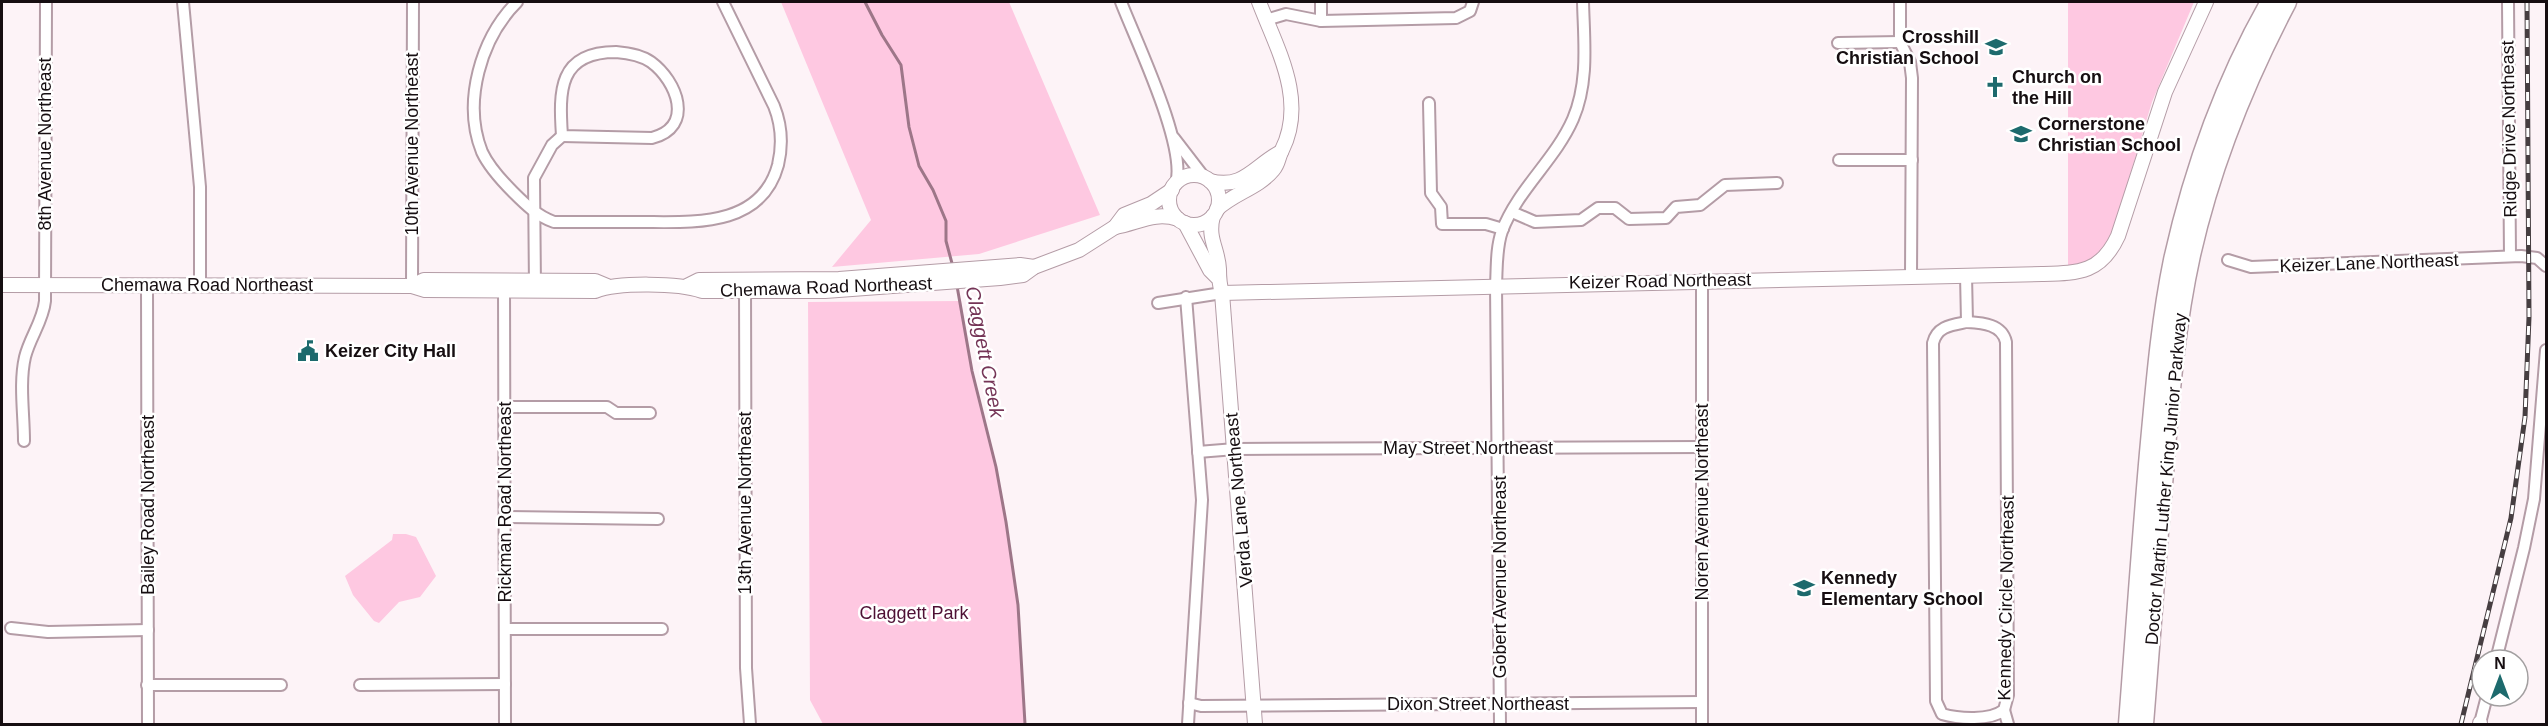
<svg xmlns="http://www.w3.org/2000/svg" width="2548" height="726" font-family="Helvetica,sans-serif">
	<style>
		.green { fill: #fec8e1 }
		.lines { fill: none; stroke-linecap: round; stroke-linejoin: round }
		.stream { stroke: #9d7688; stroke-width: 3 }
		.street-casing { stroke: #b49ca6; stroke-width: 14 }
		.secondary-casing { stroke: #b49ca6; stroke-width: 16 }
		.highway-casing { stroke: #b49ca6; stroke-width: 21 }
		.street { stroke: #fff; stroke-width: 10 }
		.secondary { stroke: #fff; stroke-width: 14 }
		.highway { stroke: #fff; stroke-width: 18 }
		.rail-casing { stroke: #463e41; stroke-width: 5 }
		.rail { stroke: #fff; stroke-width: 3; stroke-dasharray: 9; stroke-linecap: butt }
		.labels { text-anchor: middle; stroke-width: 5; stroke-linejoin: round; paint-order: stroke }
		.poi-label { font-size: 18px; font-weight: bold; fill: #160e11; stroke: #fff; text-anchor: start }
		.street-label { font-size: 18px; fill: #160e11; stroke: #fff }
		.park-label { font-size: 18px; fill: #4e1034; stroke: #fff }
		.water-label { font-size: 20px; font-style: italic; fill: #753557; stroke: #fff }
	</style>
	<rect width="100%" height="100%" fill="#fdf3f7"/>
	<g class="green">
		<polygon points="781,2 1009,2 1100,215 979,254 832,267 871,220"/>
		<path d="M2068 2H2194L2152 102 2110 241C2097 255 2087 264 2068 267Z"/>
		<polygon points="961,301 972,371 996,467 1006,522 1018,605 1025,724 823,724 810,700 808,302"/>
		<polygon points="393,534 406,534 416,537 436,576 420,597 399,602 379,623 374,621 353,595 345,576 392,540"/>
	</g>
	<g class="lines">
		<g class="stream">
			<polyline points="865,2 882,35 901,65 909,127 919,166 933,190 946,221 946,241 953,267"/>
			<polyline points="957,286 972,371 996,467 1006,522 1018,605 1025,724"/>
		</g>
		<defs>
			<g id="street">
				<polyline points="183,2 200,187 200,285"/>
				<path d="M517 2C481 38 462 102 482 152 489 167 501 180 513 192 525 204 537 216 554 222 583 222 612 222 641 222 692 222 761 228 778 165 783 144 782 126 774 106L723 2"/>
				<path d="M1121 2C1136 41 1187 146 1176 184"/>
				<polyline points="1900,2 1900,42 1910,62 1912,78 1911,277"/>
				<polyline points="2508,2 2510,256"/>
				<polyline points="1266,20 1286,14 1321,21 1456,18 1470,11 1473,2"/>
				<polyline points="1321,21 1321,2"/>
				<polyline points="1838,43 1900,42"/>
				<path d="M616 52C628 53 641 55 651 62 677 81 695 127 652 138L562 136C559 91 558 52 616 52Z"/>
				<polyline points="1429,103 1431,193 1441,207 1442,224 1486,224 1503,229"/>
				<polyline points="1174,138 1204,177"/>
				<polyline points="1839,160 1912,160"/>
				<polyline points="1512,212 1535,222 1581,220 1598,208 1615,208 1629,219 1666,218 1676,207 1700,205 1725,185 1777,183"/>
				<polyline points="2228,260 2251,267 2521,256 2537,258 2546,266"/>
				<polyline points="1966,275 1967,322"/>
				<polyline points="1702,280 1702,724"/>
				<polyline points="504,284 505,724"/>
				<polyline points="745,284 746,668 750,724"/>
				<polyline points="147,285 148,724"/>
				<polyline points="412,286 413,2"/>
				<polyline points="535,288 534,178 552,145 562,136"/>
				<polyline points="1186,297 1202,500 1188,724"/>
				<polyline points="1158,303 1222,293"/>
				<path d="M1967 322C1982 323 2002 324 2006 342L2008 695 2004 710C1990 721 1959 719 1942 714L1936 701 1933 343C1937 326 1952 325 1967 322Z"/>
				<polyline points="504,407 607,407 616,413 650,413"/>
				<path d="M24 441C24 414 19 383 25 357 30 337 43 321 45 301L46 2"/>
				<polyline points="1198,452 1235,449 1702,447"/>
				<polyline points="507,517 658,519"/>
				<polyline points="11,628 48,632 148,630"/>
				<polyline points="506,629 662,629"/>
				<polyline points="2496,660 2524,548 2534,499 2546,350"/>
				<polyline points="147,685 281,685"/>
				<polyline points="360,685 505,684"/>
				<polyline points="1189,703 1201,706 1702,702"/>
				<polyline points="2004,710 2008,724"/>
				<polyline points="2480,723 2487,696"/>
				<path d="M1500 724 1496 285C1497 267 1496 248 1502 231 1518 189 1555 160 1573 119 1589 82 1584 41 1583 2"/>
			</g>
			<g id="secondary">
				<circle cx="1194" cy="200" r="25"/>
				<path d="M1210 181C1244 190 1255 165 1281 152"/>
				<path d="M1217 209C1234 193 1258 188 1273 170 1279 163 1278 157 1282 150 1307 100 1277 49 1259 2"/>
				<path d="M1213 216C1207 239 1218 248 1219 269 1219 278 1219 284 1222 293L1255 724"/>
				<polyline points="1185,223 1210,270 1217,277"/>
				<path d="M1115 227C1138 223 1155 211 1178 219"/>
				<path d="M2 285 412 286 425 290 595 291C618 282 679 283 702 291H825L1000 278 1023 275 1034 267 1079 250 1115 227 1124 215 1151 204 1172 190"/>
				<polyline points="412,286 424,280 595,281 607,286"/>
				<polyline points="687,286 699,280 839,279 1020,265 1034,267"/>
				<path d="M1222 293 2042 274C2079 273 2101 273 2118 236L2165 92 2206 2"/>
				<polyline points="2480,724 2480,723"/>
			</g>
			<g id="highway">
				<path d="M2128 724C2135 634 2141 544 2149 453 2155 389 2160 323 2173 260 2193 170 2225 81 2270 2"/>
				<path d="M2144 724C2151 637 2157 550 2165 462 2170 393 2176 323 2191 255 2211 166 2245 82 2287 2"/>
			</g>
		</defs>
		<use href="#street" class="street-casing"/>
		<use href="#secondary" class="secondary-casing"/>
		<use href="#highway" class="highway-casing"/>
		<use href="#street" class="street"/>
		<use href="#secondary" class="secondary"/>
		<use href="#highway" class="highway"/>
		<defs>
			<polyline id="rail" points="2461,724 2511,518 2525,417 2529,317 2527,2"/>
		</defs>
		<use href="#rail" class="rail-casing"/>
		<use href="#rail" class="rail"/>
	</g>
	<defs>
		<symbol id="school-bare" viewBox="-9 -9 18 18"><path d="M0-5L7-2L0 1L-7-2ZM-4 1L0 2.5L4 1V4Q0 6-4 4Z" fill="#1d6a6d" stroke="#fff" stroke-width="2.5" paint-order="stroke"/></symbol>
		<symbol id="church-bare" viewBox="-9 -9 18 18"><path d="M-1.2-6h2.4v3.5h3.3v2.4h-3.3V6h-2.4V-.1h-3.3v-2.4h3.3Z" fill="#1d6a6d" stroke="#fff" stroke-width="2.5" paint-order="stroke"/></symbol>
		<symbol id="civic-bare" viewBox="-9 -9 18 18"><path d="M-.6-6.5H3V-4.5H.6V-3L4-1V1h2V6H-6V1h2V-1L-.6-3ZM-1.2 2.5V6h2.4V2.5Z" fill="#1d6a6d" stroke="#fff" stroke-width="2.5" paint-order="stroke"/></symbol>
	</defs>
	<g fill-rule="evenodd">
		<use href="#school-bare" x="1981" y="32" width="30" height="30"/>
		<use href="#church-bare" x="1980" y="72" width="30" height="30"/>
		<use href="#school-bare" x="2006" y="119" width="30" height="30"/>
		<use href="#civic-bare" x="293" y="336" width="30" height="30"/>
		<use href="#school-bare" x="1789" y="573" width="30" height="30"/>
	</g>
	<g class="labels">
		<g class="poi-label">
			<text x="1979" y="43" text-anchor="end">Crosshill<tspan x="1979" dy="21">Christian School</tspan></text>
			<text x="2012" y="83">Church on<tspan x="2012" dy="21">the Hill</tspan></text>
			<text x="2038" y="130">Cornerstone<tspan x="2038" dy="21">Christian School</tspan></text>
			<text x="325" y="357">Keizer City Hall</text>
			<text x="1821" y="584">Kennedy<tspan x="1821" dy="21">Elementary School</tspan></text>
		</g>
		<g class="street-label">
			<text transform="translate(2509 129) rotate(-91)" y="6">Ridge Drive Northeast</text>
			<text transform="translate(45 144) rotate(-90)" y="6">8th Avenue Northeast</text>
			<text transform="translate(412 144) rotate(-90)" y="6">10th Avenue Northeast</text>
			<text transform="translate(2369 263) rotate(-2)" y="6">Keizer Lane Northeast</text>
			<text transform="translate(1660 281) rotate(-1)" y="6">Keizer Road Northeast</text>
			<text x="207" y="291">Chemawa Road Northeast</text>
			<text transform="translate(826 287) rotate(-2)" y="6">Chemawa Road Northeast</text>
			<text x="1468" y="454">May Street Northeast</text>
			<text transform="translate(2166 479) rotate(-85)" y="6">Doctor Martin Luther King Junior Parkway</text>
			<text transform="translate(1239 500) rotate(-95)" y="6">Verda Lane Northeast</text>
			<text transform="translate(505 502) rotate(-90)" y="6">Rickman Road Northeast</text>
			<text transform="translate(1702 502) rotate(-90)" y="6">Noren Avenue Northeast</text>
			<text transform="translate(745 503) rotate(-90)" y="6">13th Avenue Northeast</text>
			<text transform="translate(148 505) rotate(-90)" y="6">Bailey Road Northeast</text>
			<text transform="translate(1500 577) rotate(-90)" y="6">Gobert Avenue Northeast</text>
			<text transform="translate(2006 598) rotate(-89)" y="6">Kennedy Circle Northeast</text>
			<text x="1478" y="710">Dixon Street Northeast</text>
		</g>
		<g class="park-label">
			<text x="914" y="619">Claggett Park</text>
		</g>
		<g class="water-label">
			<text transform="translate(985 352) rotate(79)" y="7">Claggett Creek</text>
		</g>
	</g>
	<rect width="2548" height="726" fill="none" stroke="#160e11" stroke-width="6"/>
	<g transform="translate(2500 678)"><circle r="28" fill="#ffffff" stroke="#a29fa0" stroke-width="1.5"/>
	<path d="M0-4.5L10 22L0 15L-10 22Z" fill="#1d6a6d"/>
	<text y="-9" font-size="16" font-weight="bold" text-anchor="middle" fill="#160e11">N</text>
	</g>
</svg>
